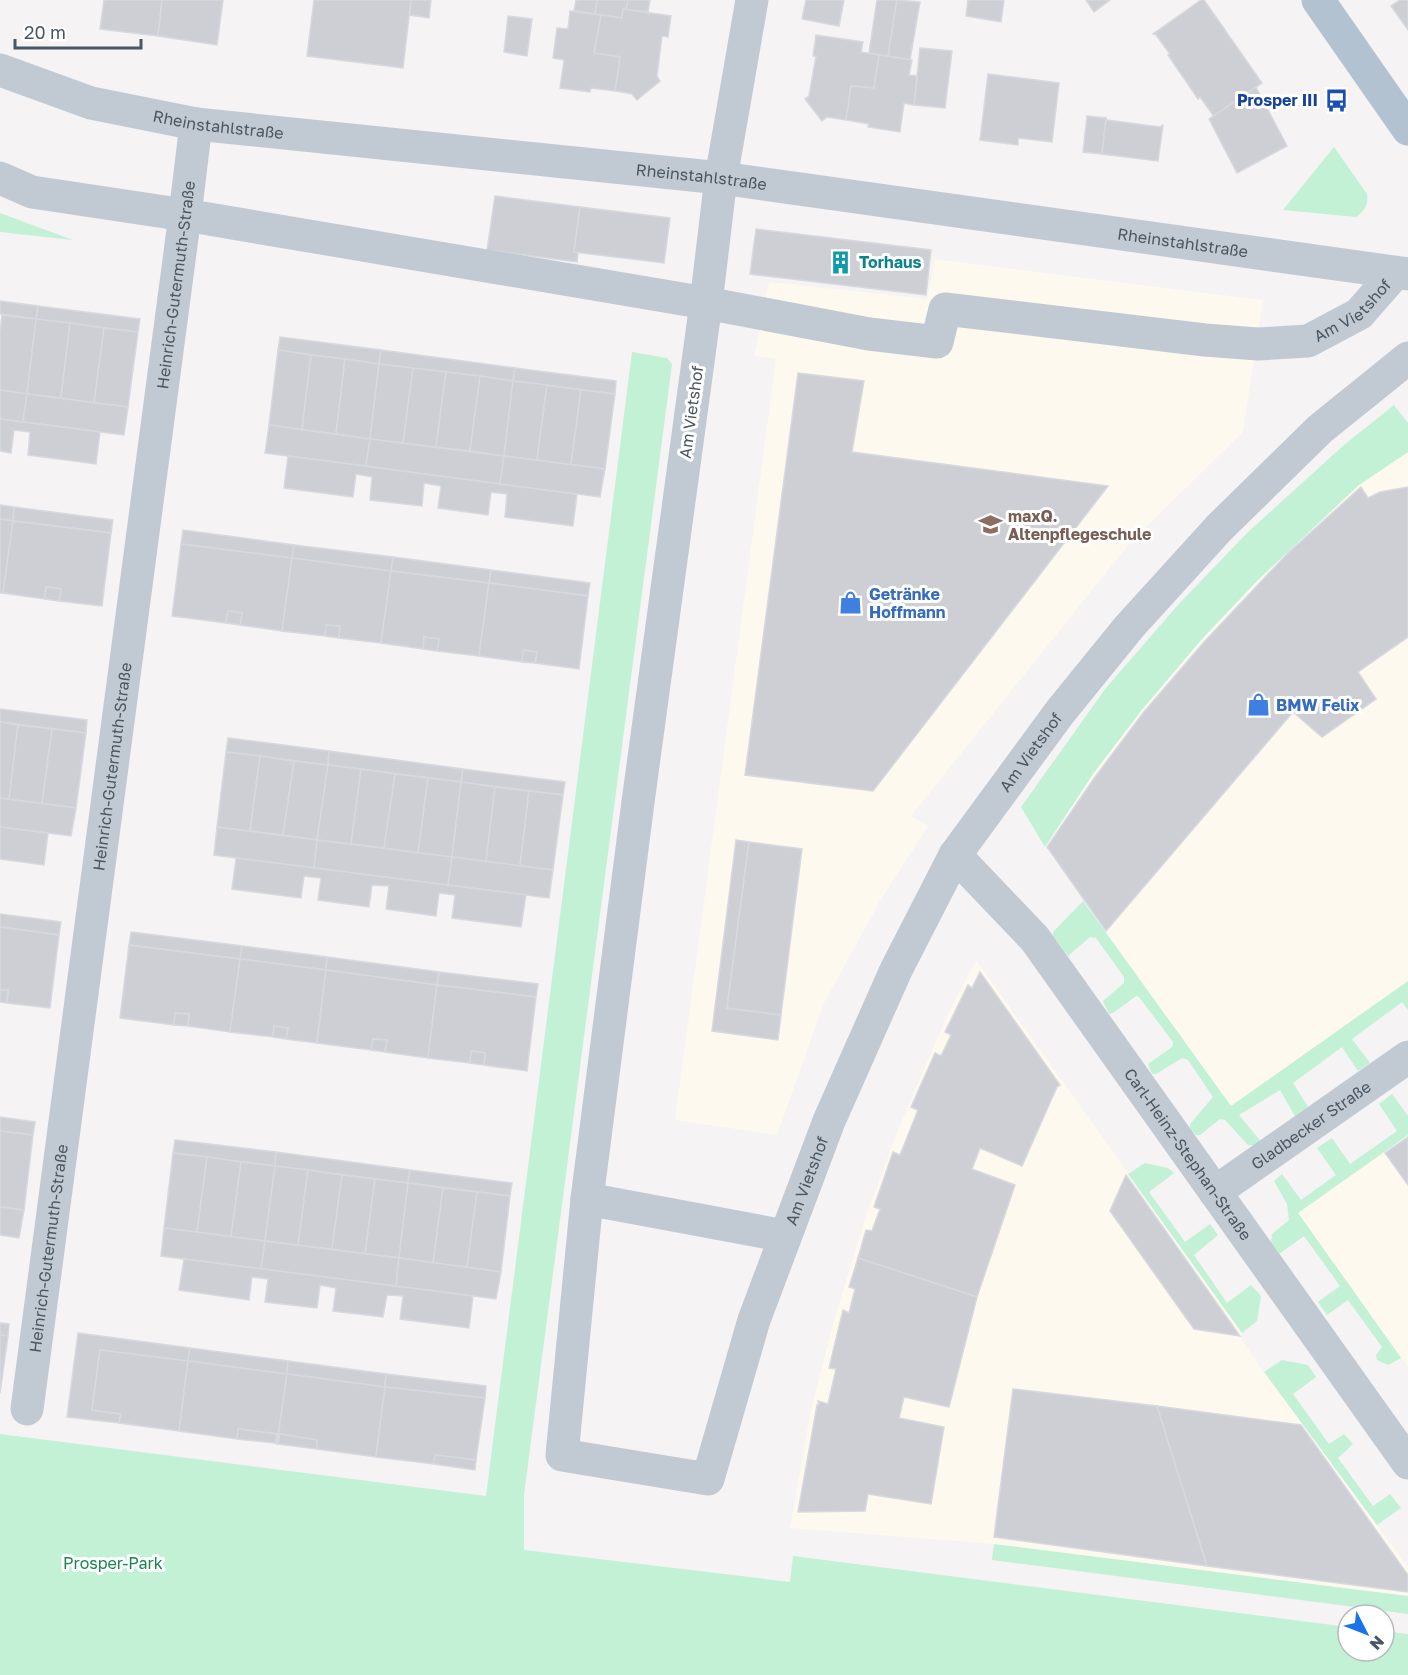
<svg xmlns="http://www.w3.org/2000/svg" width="1408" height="1675" font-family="'Golos Text',sans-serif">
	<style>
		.commercial { fill: #fdf9ef }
		.green { fill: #c3f1d5 }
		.building { fill: #cdcfd5; stroke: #d7d9de; stroke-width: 1.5 }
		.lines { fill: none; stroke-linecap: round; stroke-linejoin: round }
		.minor { stroke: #c1cad2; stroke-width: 33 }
		.major { stroke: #b3c2d1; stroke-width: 33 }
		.labels { text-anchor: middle; stroke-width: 6; stroke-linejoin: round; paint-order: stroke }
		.transit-label { font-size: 16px; font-weight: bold; fill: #164399; stroke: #fff; text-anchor: end }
		.street-label { font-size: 16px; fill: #4a5661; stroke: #fff }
		.culture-label { font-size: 16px; font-weight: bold; fill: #0d838f; stroke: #fff; text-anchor: start }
		.education-label { font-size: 16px; font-weight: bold; fill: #785e54; stroke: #fff; text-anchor: start }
		.shop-label { font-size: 16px; font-weight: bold; fill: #366cbe; stroke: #fff; text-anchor: start }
		.park-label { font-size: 16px; fill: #17864f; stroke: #fff }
	</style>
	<rect width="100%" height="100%" fill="#f5f3f3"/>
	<g class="commercial">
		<polygon points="935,259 1263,300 1243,432 1129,544 911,816 928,826 880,901 824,1003 777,1135 675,1120 776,359 754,356 769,282 927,299"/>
		<polygon points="1408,452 1408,981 1231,1106 1045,847 1093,774 1141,711 1202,639 1258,580 1359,485"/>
		<polygon points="976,960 1242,1333 1241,1339 1264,1372 1408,1567 1408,1596 994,1544 790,1528 810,1415 833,1324 866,1215 898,1130 947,1016"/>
		<polygon points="1408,1135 1408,1367 1298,1213"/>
	</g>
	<g class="green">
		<path d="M1334 147 1367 194C1369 205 1364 211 1356 217L1283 210Z"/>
		<polygon points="0,213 73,240 0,232"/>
		<polygon points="632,352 667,358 672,364 524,1495 524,1550 790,1582 793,1556 1348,1627 1348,1651 1384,1651 1384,1631 1408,1634 1408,1675 0,1675 0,1434 486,1496"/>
		<polygon points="1394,405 1408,423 1408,452 1359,485 1258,580 1202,639 1141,711 1093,774 1045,847 1021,807 1106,688 1177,606 1247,533 1344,445"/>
		<polygon points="1083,901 1231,1106 1408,981 1408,1010 1402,1002 1352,1039 1370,1063 1358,1071 1342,1047 1293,1083 1308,1107 1295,1116 1280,1090 1239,1115 1259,1139 1260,1141 1255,1145 1248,1145 1225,1120 1220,1119 1200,1135 1196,1135 1190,1129 1190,1124 1213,1097 1188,1060 1182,1058 1156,1074 1152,1074 1148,1064 1172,1047 1173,1042 1139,997 1136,996 1113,1013 1109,1014 1103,1001 1124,983 1124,977 1096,938 1090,937 1068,956 1053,936 1053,932"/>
		<polygon points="1392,1094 1408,1116 1408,1135 1298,1213 1401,1358 1388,1365 1377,1360 1376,1355 1382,1347 1348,1300 1327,1315 1318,1302 1340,1286 1304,1236 1279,1254 1271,1242 1272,1234 1289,1220 1287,1204 1274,1181 1282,1174 1301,1200 1336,1175 1317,1148 1332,1138 1350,1164 1397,1131 1379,1104"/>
		<polygon points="1145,1163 1168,1168 1174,1173 1149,1192 1185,1242 1210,1224 1218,1235 1194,1255 1227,1303 1251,1285 1261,1296 1257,1321 1242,1333 1128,1174"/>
		<polygon points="1282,1360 1308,1365 1316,1377 1293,1394 1329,1444 1344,1434 1353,1444 1338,1458 1373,1506 1390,1494 1401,1508 1377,1525 1264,1372"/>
		<polygon points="994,1544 1408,1596 1408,1614 992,1560"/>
	</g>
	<g class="building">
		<polygon points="104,0 162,0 158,36 100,29"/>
		<polygon points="162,0 223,0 217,45 158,36"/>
		<polygon points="314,0 411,0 403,68 307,56"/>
		<polygon points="411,0 431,0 429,18 410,15"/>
		<polygon points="576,0 597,0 595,14 574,11"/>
		<polygon points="597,0 628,0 626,10 623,9 622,18 595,14"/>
		<polygon points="628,0 650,0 648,12 626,10"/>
		<polygon points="806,0 844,0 839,26 802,19"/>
		<polygon points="877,0 897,0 888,56 869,53"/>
		<polygon points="897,0 920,2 910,60 888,56"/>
		<polygon points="968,0 1004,0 1001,22 966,16"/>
		<polygon points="1086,0 1110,0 1094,12"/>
		<polygon points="1201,0 1204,0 1262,83 1212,118 1213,115 1200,97 1198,99 1168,55 1170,54 1156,35 1153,34"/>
		<polygon points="1400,0 1408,0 1408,30 1391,6"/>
		<polygon points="623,9 671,16 668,37 662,36 657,76 660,81 637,100 632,94 615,91 620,57 594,53 601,15 622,18"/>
		<polygon points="570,11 601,15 594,53 620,57 615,91 591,88 590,92 560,88 564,60 553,58 557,28 568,29"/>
		<polygon points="508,16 532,19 527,56 504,52"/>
		<polygon points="816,35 863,42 861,52 879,55 874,88 851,86 846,120 827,117 822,121 805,99 809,96 816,56 813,56"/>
		<polygon points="920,48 952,51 945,108 914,105"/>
		<polygon points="879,55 912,60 909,75 917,76 914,105 904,103 900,132 868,127 869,124 846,120 851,86 874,88"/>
		<polygon points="988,74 1059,83 1052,142 1018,138 1018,145 980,140"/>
		<polygon points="1256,87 1287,146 1237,173 1209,119"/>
		<polygon points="1087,116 1106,118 1102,154 1083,152"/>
		<polygon points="1106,118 1107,120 1160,127 1163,125 1158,161 1102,154"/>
		<polygon points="495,196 580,207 574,252 578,252 577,262 487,250"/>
		<polygon points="580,207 670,218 664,263 574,252"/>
		<polygon points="756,229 931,250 926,295 750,274"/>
		<polygon points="0,301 38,306 36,319 0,314"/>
		<polygon points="38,306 140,319 138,332 36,319"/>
		<polygon points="2,315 36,319 27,394 0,390 0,333"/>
		<polygon points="36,319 70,323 61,398 27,394"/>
		<polygon points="70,323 104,328 94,403 61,398"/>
		<polygon points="104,328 138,332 128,407 94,403"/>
		<polygon points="280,337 381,350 379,364 278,350"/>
		<polygon points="278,350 311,355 302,430 269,425"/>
		<polygon points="381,350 515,368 513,381 379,364"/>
		<polygon points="311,355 345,359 336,434 302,430"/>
		<polygon points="345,359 379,364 370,439 336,434"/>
		<polygon points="379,364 413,368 403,443 370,439"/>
		<polygon points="413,368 446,372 436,447 403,443"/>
		<polygon points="515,368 616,381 615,394 513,381"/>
		<polygon points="446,372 480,376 470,451 436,447"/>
		<polygon points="798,373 864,381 852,452 1108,486 873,791 745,775"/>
		<polygon points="480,376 513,381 504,456 470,451"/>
		<polygon points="513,381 547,385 537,460 504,456"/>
		<polygon points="547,385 581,390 571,465 537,460"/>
		<polygon points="0,390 27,394 23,422 0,419"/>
		<polygon points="581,390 615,394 605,469 571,465"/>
		<polygon points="27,394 128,407 124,435 23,422"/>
		<polygon points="0,419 100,432 96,464 28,455 30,432 14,430 11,453 0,451"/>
		<polygon points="269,425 370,439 366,466 265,453"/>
		<polygon points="370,439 504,456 500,484 366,466"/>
		<polygon points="288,456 577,494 573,526 505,517 507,494 491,492 488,515 438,508 441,486 424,483 422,506 370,500 372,477 356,474 353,497 284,488"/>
		<polygon points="504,456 605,469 600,497 500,484"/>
		<polygon points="1361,487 1368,498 1380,492 1408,487 1408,637 1358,672 1376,699 1322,737 1293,712 1106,931 1047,847 1095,777 1143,713 1204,642 1288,553"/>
		<polygon points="0,505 14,507 13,521 0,519"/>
		<polygon points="14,507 113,520 111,533 13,521"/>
		<polygon points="0,519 13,521 3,593 0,593"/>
		<polygon points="13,521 111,533 102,606 59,601 61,589 46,587 45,599 3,593"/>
		<polygon points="183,530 294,545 292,558 181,544"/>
		<polygon points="181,544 292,558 282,631 240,625 242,613 228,611 226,623 172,616"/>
		<polygon points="294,545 393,557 391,571 292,558"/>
		<polygon points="393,557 491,570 489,583 391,571"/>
		<polygon points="292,558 391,571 381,643 339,638 340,626 326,625 325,636 282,631"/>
		<polygon points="491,570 590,583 588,596 489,583"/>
		<polygon points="391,571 489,583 479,656 437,651 439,639 424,637 423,649 381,643"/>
		<polygon points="489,583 588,596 579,669 535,663 537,652 523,650 522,662 479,656"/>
		<polygon points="46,587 61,589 59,601 45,599"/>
		<polygon points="228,611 242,613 240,625 226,623"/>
		<polygon points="326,625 340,626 339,638 325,636"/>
		<polygon points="424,637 439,639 437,651 423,649"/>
		<polygon points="523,650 537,652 535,663 522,662"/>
		<polygon points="0,709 87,720 86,733 0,722"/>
		<polygon points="0,722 18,725 9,800 0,798"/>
		<polygon points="18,725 52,729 42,804 9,800"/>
		<polygon points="52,729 86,733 76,808 42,804"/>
		<polygon points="228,738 329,751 328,765 226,752"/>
		<polygon points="329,751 463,769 461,782 328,765"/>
		<polygon points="226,752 260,756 250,831 217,827"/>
		<polygon points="260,756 294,761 283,835 250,831"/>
		<polygon points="294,761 328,765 317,840 283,835"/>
		<polygon points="328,765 361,769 351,844 317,840"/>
		<polygon points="361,769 395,774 384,848 351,844"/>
		<polygon points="463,769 565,782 563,795 461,782"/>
		<polygon points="395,774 428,778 418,853 384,848"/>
		<polygon points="428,778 461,782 452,857 418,853"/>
		<polygon points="461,782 495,787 486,862 452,857"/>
		<polygon points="495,787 529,791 520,866 486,862"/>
		<polygon points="529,791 563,795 553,870 520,866"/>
		<polygon points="0,798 76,808 71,836 0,827"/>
		<polygon points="0,827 48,833 44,865 0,859"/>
		<polygon points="217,827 317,840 314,868 214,855"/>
		<polygon points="317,840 452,857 448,885 314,868"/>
		<polygon points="736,840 749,842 727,1008 781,1015 778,1040 712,1031"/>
		<polygon points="749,842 802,849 781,1015 727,1008"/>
		<polygon points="452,857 553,870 549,898 448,885"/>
		<polygon points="236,858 526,895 521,927 452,918 455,895 439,893 436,916 386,909 389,886 372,885 369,907 318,900 321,878 304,876 301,898 232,889"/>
		<polygon points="0,914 61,922 59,935 0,927"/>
		<polygon points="0,927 59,935 50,1008 7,1003 8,990 0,990"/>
		<polygon points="131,932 242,946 240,959 129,945"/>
		<polygon points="129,945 240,959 230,1032 188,1026 189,1014 175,1013 174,1025 120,1018"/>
		<polygon points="242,946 327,957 326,970 240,959"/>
		<polygon points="327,957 439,972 437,985 326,970"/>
		<polygon points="240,959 326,970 317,1043 286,1039 288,1028 274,1026 273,1037 230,1032"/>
		<polygon points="326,970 437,985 428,1058 385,1052 387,1040 373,1039 371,1050 317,1043"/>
		<polygon points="439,972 538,984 536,997 437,985"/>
		<polygon points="980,972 1060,1085 1057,1087 1022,1166 980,1148 972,1169 1015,1185 977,1297 858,1258 866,1230 872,1231 880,1209 874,1207 893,1152 900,1155 918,1110 911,1107 935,1053 941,1056 951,1035 945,1032 968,985 972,988"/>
		<polygon points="437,985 536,997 527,1071 484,1065 485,1053 471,1051 470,1063 428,1058"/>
		<polygon points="0,990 8,990 7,1003 0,1002"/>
		<polygon points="175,1013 189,1014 188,1026 174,1025"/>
		<polygon points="274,1026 288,1028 286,1039 273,1037"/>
		<polygon points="373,1039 387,1040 385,1052 371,1050"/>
		<polygon points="471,1051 485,1053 484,1065 470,1063"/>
		<polygon points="0,1117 35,1122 33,1135 0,1131"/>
		<polygon points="0,1131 33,1135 24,1210 0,1207"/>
		<polygon points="1408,1137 1408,1185 1385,1153"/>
		<polygon points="175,1140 276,1152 275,1166 173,1153"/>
		<polygon points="276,1152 410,1170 408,1183 275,1166"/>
		<polygon points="173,1153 207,1157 197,1232 164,1228"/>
		<polygon points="207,1157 241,1162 231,1237 197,1232"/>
		<polygon points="241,1162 275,1166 265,1241 231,1237"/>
		<polygon points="275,1166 308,1170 298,1245 265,1241"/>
		<polygon points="308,1170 342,1175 332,1249 298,1245"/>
		<polygon points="410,1170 512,1183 510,1196 408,1183"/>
		<polygon points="342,1175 375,1179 365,1254 332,1249"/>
		<polygon points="1126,1175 1240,1336 1194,1329 1110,1211"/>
		<polygon points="375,1179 408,1183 399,1258 365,1254"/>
		<polygon points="408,1183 443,1188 433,1263 399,1258"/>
		<polygon points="443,1188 477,1192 467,1267 433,1263"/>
		<polygon points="477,1192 510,1196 501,1272 467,1267"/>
		<polygon points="0,1207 24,1210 19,1238 0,1235"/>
		<polygon points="164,1228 265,1241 261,1269 161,1256"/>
		<polygon points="265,1241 399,1258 396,1286 261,1269"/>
		<polygon points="399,1258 501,1272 496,1299 396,1286"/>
		<polygon points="858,1258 977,1297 949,1407 904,1397 899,1418 944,1427 931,1504 868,1494 865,1511 798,1512 817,1405 819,1405 818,1401 828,1404 836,1369 829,1368 843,1310 849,1313 855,1289 849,1287"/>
		<polygon points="184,1259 473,1296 469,1328 400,1319 403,1296 387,1295 383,1317 333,1311 336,1288 320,1285 317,1308 265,1302 268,1279 252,1277 249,1300 179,1290"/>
		<polygon points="0,1323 9,1324 8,1336 0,1335"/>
		<polygon points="78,1333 190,1348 188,1361 100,1350 92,1410 121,1414 119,1423 67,1417"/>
		<polygon points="0,1335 8,1336 0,1393"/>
		<polygon points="190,1348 288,1361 287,1374 188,1361"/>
		<polygon points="100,1350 188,1361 179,1431 119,1423 121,1414 92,1410"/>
		<polygon points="188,1361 287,1374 277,1444 275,1443 277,1434 238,1429 237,1439 179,1431"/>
		<polygon points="288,1361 386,1374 385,1387 287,1374"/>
		<polygon points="287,1374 385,1387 376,1457 317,1449 317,1440 280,1434 277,1444"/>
		<polygon points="386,1374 486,1386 485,1398 385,1387"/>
		<polygon points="385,1387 485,1398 476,1460 435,1455 434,1464 376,1457"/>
		<polygon points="1013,1389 1157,1406 1207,1566 994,1537"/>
		<polygon points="1157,1406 1301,1425 1408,1575 1408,1592 1207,1566"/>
		<polygon points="238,1429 277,1434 275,1443 237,1439"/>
		<polygon points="280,1434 317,1440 317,1449 278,1444"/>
		<polygon points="435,1455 476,1460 475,1470 434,1464"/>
	</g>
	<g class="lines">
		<g class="minor">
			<path id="s1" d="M752 0 721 178 706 303 638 802 587 1199 562 1455 708 1479 754 1320 829 1121 896 970 955 855 1060 712 1129 627 1219 528 1320 429 1408 358"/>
			<path id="s2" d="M0 70 91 103 196 124 721 178 1408 274"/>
			<path id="s3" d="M0 178 32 192 185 215 706 303 869 334 937 342 945 309 1205 340 1258 344 1308 341 1359 314 1395 273"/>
			<path id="s4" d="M955 855 1035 939 1408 1463"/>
			<path id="s5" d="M1215 1192 1408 1057"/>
			<polyline points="587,1199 785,1236"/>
			<path id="s6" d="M27 1409 185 215 196 124"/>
		</g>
		<polyline class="major" points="1318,0 1408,129"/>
	</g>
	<defs>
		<symbol id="bus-bare" viewBox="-9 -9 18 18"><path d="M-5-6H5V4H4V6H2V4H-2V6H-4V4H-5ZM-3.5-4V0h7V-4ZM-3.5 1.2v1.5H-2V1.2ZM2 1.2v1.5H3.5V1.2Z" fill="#1a4fb4" stroke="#fff" stroke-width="2.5" paint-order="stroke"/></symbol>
		<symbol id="building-bare" viewBox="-9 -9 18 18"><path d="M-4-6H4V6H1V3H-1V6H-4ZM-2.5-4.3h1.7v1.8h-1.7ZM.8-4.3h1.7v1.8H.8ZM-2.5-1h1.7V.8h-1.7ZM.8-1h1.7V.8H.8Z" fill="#0f9aa8" stroke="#fff" stroke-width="2.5" paint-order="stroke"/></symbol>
		<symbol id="school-bare" viewBox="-9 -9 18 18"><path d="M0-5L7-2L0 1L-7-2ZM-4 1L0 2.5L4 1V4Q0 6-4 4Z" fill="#8d6e63" stroke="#fff" stroke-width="2.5" paint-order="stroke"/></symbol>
		<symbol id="shop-bare" viewBox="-9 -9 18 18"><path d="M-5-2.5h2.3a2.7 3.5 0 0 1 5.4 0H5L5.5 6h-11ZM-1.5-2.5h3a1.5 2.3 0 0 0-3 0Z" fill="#3f7fe0" stroke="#fff" stroke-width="2.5" paint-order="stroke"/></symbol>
	</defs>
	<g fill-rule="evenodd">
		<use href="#bus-bare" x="1320" y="84" width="33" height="33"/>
		<use href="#building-bare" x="824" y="246" width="33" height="33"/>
		<use href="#school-bare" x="974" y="508" width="33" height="33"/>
		<use href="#shop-bare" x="834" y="586" width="33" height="33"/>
		<use href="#shop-bare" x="1242" y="688" width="33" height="33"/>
	</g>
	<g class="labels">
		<g class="transit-label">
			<text x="1318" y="106">Prosper III</text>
		</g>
		<g class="street-label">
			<text dy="6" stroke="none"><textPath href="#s2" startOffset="226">Rheinstahlstraße</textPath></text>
			<text dy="6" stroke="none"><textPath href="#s2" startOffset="712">Rheinstahlstraße</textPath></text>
			<text dy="6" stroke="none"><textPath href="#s2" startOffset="1198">Rheinstahlstraße</textPath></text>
			<text dy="6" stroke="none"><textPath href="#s6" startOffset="1134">Heinrich-Gutermuth-Straße</textPath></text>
			<text dy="6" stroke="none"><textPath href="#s3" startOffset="1406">Am Vietshof</textPath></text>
			<text transform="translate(691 412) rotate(-82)" y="6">Am Vietshof</text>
			<text dy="6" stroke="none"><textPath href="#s1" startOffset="2416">Am Vietshof</textPath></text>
			<text dy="6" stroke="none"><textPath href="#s6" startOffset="648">Heinrich-Gutermuth-Straße</textPath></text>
			<text dy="6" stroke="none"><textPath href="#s5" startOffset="117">Gladbecker Straße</textPath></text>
			<text dy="6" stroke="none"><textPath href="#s4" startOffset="380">Carl-Heinz-Stephan-Straße</textPath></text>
			<text dy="6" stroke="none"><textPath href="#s1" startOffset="1930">Am Vietshof</textPath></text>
			<text dy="6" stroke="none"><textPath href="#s6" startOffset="162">Heinrich-Gutermuth-Straße</textPath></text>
		</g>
		<g class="culture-label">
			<text x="859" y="268">Torhaus</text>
		</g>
		<g class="education-label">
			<text x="1008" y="522">maxQ.<tspan x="1008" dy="18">Altenpflegeschule</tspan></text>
		</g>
		<g class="shop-label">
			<text x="869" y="600">Getränke<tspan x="869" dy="18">Hoffmann</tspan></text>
			<text x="1276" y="711">BMW Felix</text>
		</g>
		<g class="park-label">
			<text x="113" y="1569">Prosper-Park</text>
		</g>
	</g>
	<g transform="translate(1366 1633) rotate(132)"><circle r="28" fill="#ffffff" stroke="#b7bbc0" stroke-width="1.5"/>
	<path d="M0-4.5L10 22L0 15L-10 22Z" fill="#1a73e8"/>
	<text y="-9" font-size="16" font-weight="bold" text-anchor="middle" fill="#4a5661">N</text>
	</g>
	<path d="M15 39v9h126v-9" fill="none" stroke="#4a5661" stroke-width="3"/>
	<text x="24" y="39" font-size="18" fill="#4a5661" stroke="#ffffff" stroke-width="4.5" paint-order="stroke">20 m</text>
</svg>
